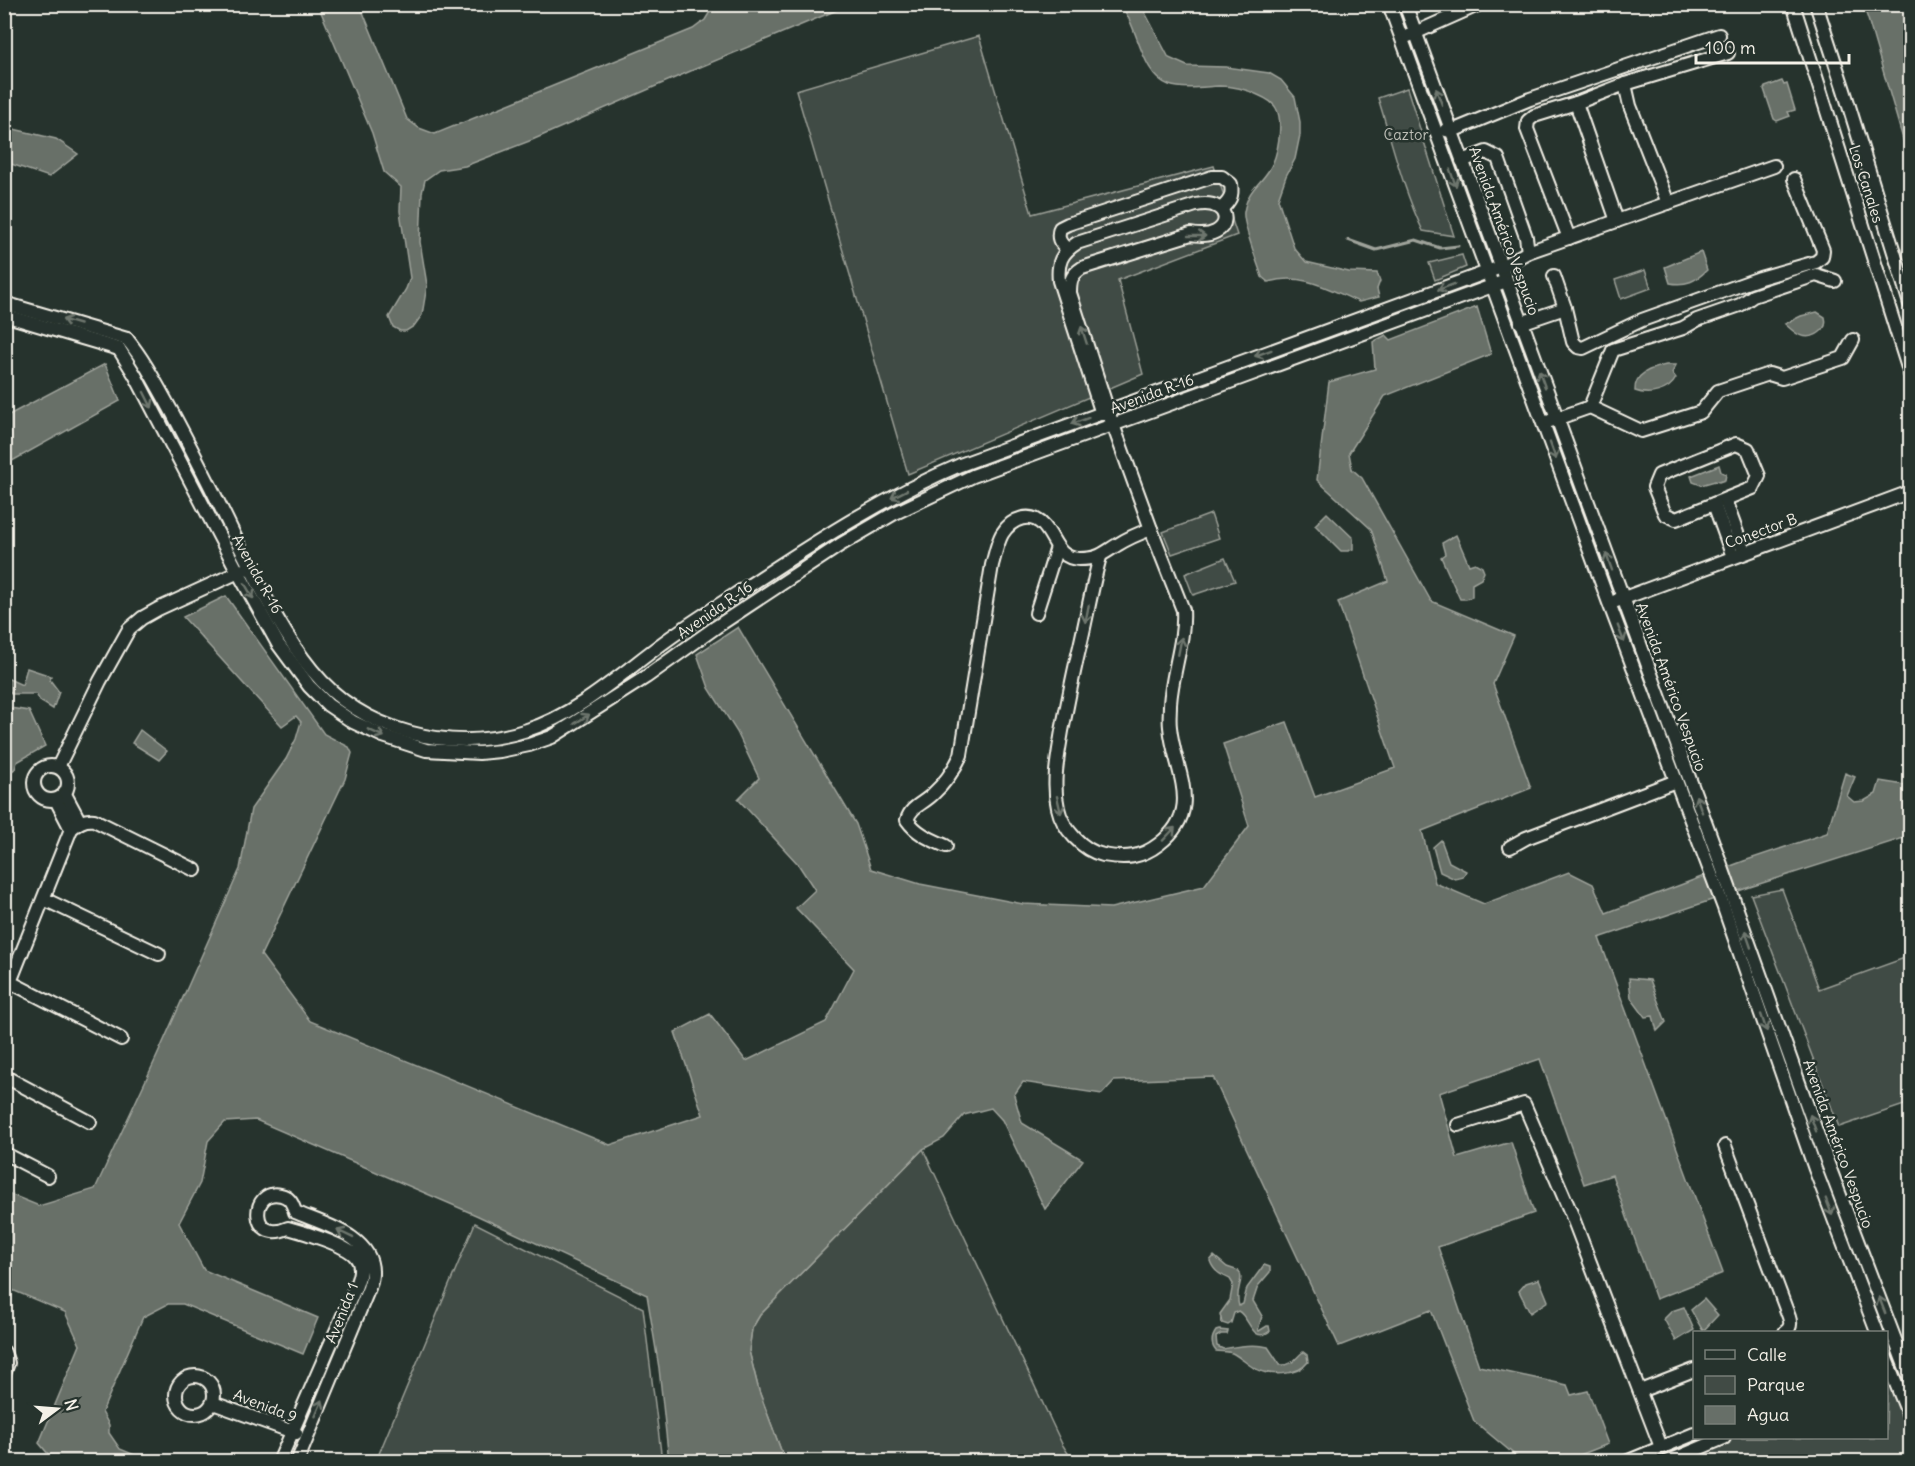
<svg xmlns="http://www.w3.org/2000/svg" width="1915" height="1466" font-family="Delius,sans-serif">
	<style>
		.green { fill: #414b45; stroke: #9a9e96; stroke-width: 1.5 }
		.water { fill: #676f68; stroke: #9fa39b; stroke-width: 1.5 }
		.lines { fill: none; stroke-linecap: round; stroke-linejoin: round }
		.stream { stroke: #9fa39b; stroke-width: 3 }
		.street-casing { stroke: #f4f1e8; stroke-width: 16 }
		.street { stroke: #26332d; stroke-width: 12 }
		.oneway { stroke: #6e766e }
		.labels { text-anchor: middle; stroke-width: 5; stroke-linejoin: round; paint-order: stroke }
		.park-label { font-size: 15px; fill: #bebfb7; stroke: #26332d }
		.street-label { font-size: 15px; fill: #f4f1e8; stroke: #26332d }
	</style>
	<rect width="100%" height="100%" fill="#26332d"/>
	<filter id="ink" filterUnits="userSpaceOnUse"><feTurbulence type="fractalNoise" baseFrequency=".0167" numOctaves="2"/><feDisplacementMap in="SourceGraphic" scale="12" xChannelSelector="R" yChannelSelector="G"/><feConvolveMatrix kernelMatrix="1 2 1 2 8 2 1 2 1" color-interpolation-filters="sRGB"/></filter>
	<g filter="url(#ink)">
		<g class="green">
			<polygon points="979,36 1032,214 1214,166 1237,235 1118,280 1143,374 908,474 796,90"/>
			<path d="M1407 88 1454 236 1423 231C1403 190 1392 142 1378 98Z"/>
			<polygon points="1462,255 1466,267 1435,280 1429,263"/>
			<polygon points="1645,270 1651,288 1621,299 1615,280"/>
			<polygon points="1211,514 1219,538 1172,554 1163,532"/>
			<polygon points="1225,558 1235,581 1193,595 1185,574"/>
			<polygon points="1782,889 1819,989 1910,956 1910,1103 1839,1127 1751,895"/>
			<polygon points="923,1149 1062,1444 1073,1461 785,1461 759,1391 749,1351 752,1329 760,1315"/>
			<polygon points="475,1223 643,1308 662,1461 376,1461"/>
			<polygon points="1887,1374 1910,1418 1910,1461 1669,1462 1728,1438 1886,1438"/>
		</g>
		<g class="water">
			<polygon points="318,5 360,5 407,119 419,128 435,134 693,29 705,20 714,5 849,5 693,70 532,140 465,166 439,170 425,180 422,193 420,242 427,285 422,315 414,326 406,331 400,331 393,327 389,317 406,289 410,278 400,211 401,187 384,172 372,133"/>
			<path d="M1120 5H1141L1169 58 1187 66 1226 67 1269 73 1281 80 1295 97 1300 122V135L1295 159 1286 176 1278 199 1294 248 1306 262 1349 272 1377 273 1380 281 1377 289 1379 297 1359 302C1328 289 1303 272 1268 282L1262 277C1258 264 1242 223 1244 212 1248 189 1258 187 1269 170 1278 157 1284 122 1276 108 1273 102 1265 98 1258 95 1246 89 1232 86 1219 86 1202 87 1184 90 1169 85 1140 74 1139 26 1120 5Z"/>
			<polygon points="1863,5 1910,5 1910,163 1868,19"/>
			<polygon points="1782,81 1784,85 1787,84 1795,110 1788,112 1790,116 1777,121 1774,119 1764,89 1765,87"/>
			<polygon points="5,127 56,139 78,154 49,177 5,162"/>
			<path d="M1701 252 1707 270C1696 281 1686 286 1670 283L1665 267Z"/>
			<polygon points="1477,307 1491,354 1385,396 1349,453 1352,469 1362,478 1431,601 1514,636 1493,684 1531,788 1422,831 1435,883 1484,904 1569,872 1593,884 1606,913 1744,861 1827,833 1845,773 1855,777 1847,796 1854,802 1864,801 1876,794 1880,781 1910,786 1910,836 1753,886 1599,938 1723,1273 1656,1299 1612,1175 1584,1184 1540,1059 1439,1093 1457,1158 1511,1142 1534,1213 1438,1247 1479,1366 1567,1385 1571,1395 1588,1391 1608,1444 1565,1461 1522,1461 1474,1421 1431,1310 1339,1346 1213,1077 1114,1081 1102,1094 1023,1082 1014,1095 1022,1123 1083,1160 1045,1209 1002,1120 991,1108 964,1115 944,1138 923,1149 760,1315 752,1328 749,1351 759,1391 785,1461 669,1461 659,1368 647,1295 476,1215 256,1120 225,1122 208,1141 200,1183 179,1223 204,1270 318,1318 303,1354 183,1304 168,1304 143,1317 102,1412 109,1425 109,1433 120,1449 149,1461 54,1461 39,1443 80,1345 65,1312 5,1287 5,1192 39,1206 95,1189 157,1056 240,869 251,809 286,759 296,739 301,722 296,716 282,726 183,617 226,596 324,734 349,747 352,753 345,779 261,955 310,1021 610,1145 703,1115 675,1032 710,1014 746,1061 826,1022 854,969 796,908 815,890 798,864 738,799 759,778 737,732 709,688 697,654 738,627 856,824 871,869 920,884 1023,904 1111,908 1204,886 1249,826 1223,744 1287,722 1315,797 1395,768 1338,602 1388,581 1371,529 1317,480 1329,382 1375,369 1373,342 1386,335 1391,340"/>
			<path d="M1817 312 1825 317C1829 330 1814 339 1802 336 1796 335 1790 328 1785 324L1801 316Z"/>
			<polygon points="105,364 120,401 5,465 5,417"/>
			<path d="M1666 365H1676L1672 373 1676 378C1669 392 1649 396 1635 391 1634 373 1652 368 1666 365Z"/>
			<polygon points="1719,465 1721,472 1726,474 1725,480 1719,482 1715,481 1701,485 1693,482 1691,476"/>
			<polygon points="1327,513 1353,538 1353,549 1348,551 1341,551 1315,525"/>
			<polygon points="1456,535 1469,565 1475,563 1482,567 1484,572 1481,579 1472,584 1472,597 1466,599 1460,599 1441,557 1445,554 1442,543"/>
			<polygon points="27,668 51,676 50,680 59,692 53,709 40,701 36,694 12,694 5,686 5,679 9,679 22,685"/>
			<polygon points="4,705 10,708 29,711 45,746 17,762 15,769 5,775"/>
			<polygon points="140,730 167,751 159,760 132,743"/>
			<polygon points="1441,840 1449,862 1466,871 1463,877 1455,879 1440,872 1433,847"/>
			<polygon points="1629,978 1650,980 1666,1022 1657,1031 1653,1016 1645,1017 1631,998"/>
			<path d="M1214 1256 1227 1267 1239 1271C1245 1282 1234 1289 1239 1306L1243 1304 1247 1288 1264 1265 1270 1267V1272L1258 1286 1253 1301 1262 1316 1258 1330 1259 1331 1267 1326H1269L1270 1331C1252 1345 1250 1317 1238 1311L1234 1313 1231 1323 1228 1325 1222 1323 1220 1314 1230 1300 1233 1284 1230 1279C1221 1275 1214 1272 1210 1261Z"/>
			<polygon points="1539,1279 1548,1301 1530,1313 1519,1291 1526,1283"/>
			<polygon points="1704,1299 1718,1315 1703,1331 1691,1310"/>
			<polygon points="1684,1307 1694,1330 1676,1341 1664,1319 1672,1311"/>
			<path d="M1219 1330 1228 1331 1227 1334H1221L1216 1337 1217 1346 1223 1349C1237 1346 1254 1343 1268 1347L1280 1365C1293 1366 1295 1358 1303 1352L1307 1355 1308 1362C1297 1377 1268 1376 1254 1368 1247 1364 1241 1358 1234 1354 1229 1351 1221 1352 1216 1351 1211 1345 1211 1338 1216 1331Z"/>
		</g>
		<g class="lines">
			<polyline class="stream" points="1348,240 1376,250 1416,240 1440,248 1458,246"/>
			<defs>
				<g id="street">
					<polyline points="1389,4 1609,603 1724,908 1815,1169 1877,1332"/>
					<polyline points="1405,4 1719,859 1828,1164 1910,1379"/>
					<polyline points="1793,4 1910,374"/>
					<polyline points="1816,4 1844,90 1910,304"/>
					<polyline points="1408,36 1480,4"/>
					<polyline points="1576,103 1625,84"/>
					<polyline points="1446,130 1452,131 1530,99 1719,35"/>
					<polyline points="1462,161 1486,152 1498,158 1526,237 1528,252"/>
					<polyline points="1668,203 1630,106 1625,84 1728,53"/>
					<polyline points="1569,238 1527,129 1528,121 1534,116 1576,103 1617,221"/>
					<path d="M1067 249C1059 242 1057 238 1060 228L1068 224 1212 177H1222L1231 184C1233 196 1230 201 1221 209"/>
					<polyline points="1554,276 1565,308 1573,342 1578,347 1583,348 1642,320 1760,278 1816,262 1822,257 1823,250 1794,179"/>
					<polyline points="4,303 127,339"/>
					<polyline points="4,315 119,349"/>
					<polyline points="1521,323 1565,308"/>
					<path d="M127 339C145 361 158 387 172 412 195 455 217 499 238 543 260 586 281 632 312 670 362 732 452 755 527 730 581 713 628 667 674 635 701 616 730 598 759 579 823 537 889 495 960 465L1501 267 1528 252 1774 166"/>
					<polyline points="119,349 135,375 238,572 278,644 309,686 328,705 353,722 383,736 426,750 479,753 500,751 529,745 552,737 646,677 716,627 840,545 893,514 973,476 1506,281"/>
					<polyline points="1590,407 1613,350 1683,328 1697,320 1740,305 1753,296 1816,275 1835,281"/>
					<polyline points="1550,421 1590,407 1641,431 1701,412 1718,391 1769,374 1782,378 1843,358 1853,340"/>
					<polygon points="1736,444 1748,449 1759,476 1753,488 1676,519 1665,514 1654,487 1659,475"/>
					<polyline points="1725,500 1744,552"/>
					<polyline points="1714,504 1733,557"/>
					<path d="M1100 557C1092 586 1087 616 1080 646 1073 674 1068 702 1062 731 1058 756 1052 782 1058 808 1062 828 1083 851 1103 855 1125 859 1141 858 1159 844 1205 809 1174 771 1170 727 1169 720 1170 712 1170 704 1172 672 1185 641 1183 610L1151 529 1108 411 1070 293C1070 281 1071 275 1082 268L1191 234C1235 242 1235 197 1196 205L1077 243C1061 253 1057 263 1059 281L1102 414"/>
					<polyline points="1616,601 1910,492"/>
					<polyline points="1036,613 1057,547"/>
					<circle cx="51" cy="783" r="17"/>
					<polyline points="58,767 100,681 129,629 142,618 158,609 243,570"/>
					<polyline points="65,794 80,822"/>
					<polyline points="56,800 71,829"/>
					<path d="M946 846C930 839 917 834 907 820 911 806 923 804 933 794 945 783 954 770 961 755L992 565C995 555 997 543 1002 534 1012 518 1031 511 1044 526 1056 540 1057 558 1079 559 1099 559 1102 554 1117 545 1128 538 1140 533 1151 529"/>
					<polyline points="1510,847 1526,838 1676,781"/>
					<polyline points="44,899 159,954"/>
					<polyline points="10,982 121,1039"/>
					<path d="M4 997 71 829C78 823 84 819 94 820L195 870"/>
					<polyline points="4,1076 90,1122"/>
					<polyline points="1458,1125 1524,1104 1571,1213 1661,1447"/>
					<path d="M1725 1146 1789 1317C1791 1323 1791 1328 1785 1332"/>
					<polyline points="4,1153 48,1176"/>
					<polyline points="4,1352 8,1363 4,1374"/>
					<polyline points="1886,1359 1910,1418"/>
					<circle cx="195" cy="1395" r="19"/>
					<polyline points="1640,1391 1694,1370"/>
					<polyline points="213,1403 296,1433"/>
					<path d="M279 1462 355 1288C359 1278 364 1265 355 1256 346 1245 303 1232 288 1228 249 1245 250 1187 281 1195 290 1197 293 1204 295 1212 323 1224 374 1236 372 1274 372 1279 370 1284 369 1288L297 1462"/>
					<polyline points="1626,1462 1694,1434"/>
					<polyline points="1667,1462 1724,1438"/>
				</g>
			</defs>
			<use href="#street" class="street-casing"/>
			<use href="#street" class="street"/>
		</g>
		<defs><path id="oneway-shaft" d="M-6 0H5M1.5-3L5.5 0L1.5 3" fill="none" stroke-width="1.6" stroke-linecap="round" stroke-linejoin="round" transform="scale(1.5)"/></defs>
		<g class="oneway">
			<use href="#oneway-shaft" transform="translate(1439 97) rotate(-111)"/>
			<use href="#oneway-shaft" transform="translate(1453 178) rotate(70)"/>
			<use href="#oneway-shaft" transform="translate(1197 236)"/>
			<use href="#oneway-shaft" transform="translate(1446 287) rotate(160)"/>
			<use href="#oneway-shaft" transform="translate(71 322) rotate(-164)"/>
			<use href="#oneway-shaft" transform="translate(1084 335) rotate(-108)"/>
			<use href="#oneway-shaft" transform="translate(1263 353) rotate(160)"/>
			<use href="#oneway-shaft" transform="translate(1542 379) rotate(-110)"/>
			<use href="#oneway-shaft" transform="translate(148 400) rotate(63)"/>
			<use href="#oneway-shaft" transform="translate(1080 421) rotate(160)"/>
			<use href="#oneway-shaft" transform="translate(1553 451) rotate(70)"/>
			<use href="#oneway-shaft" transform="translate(899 494) rotate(153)"/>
			<use href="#oneway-shaft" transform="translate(1609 562) rotate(-110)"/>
			<use href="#oneway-shaft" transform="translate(249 591) rotate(60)"/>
			<use href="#oneway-shaft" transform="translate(1087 614) rotate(101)"/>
			<use href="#oneway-shaft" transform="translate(1621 634) rotate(69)"/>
			<use href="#oneway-shaft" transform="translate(1180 646) rotate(-79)"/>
			<use href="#oneway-shaft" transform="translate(582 719) rotate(-32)"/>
			<use href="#oneway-shaft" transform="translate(376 733) rotate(24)"/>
			<use href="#oneway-shaft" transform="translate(1699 804) rotate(-110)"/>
			<use href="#oneway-shaft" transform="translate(1059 805) rotate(77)"/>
			<use href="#oneway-shaft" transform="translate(1169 834) rotate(-47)"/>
			<use href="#oneway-shaft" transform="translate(1748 939) rotate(-109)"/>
			<use href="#oneway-shaft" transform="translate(1764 1023) rotate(71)"/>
			<use href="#oneway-shaft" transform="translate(1813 1123) rotate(-110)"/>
			<use href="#oneway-shaft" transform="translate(1829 1207) rotate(69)"/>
			<use href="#oneway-shaft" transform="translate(345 1234) rotate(-154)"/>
			<use href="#oneway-shaft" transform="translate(1882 1305) rotate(-111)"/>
			<use href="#oneway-shaft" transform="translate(319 1408) rotate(-67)"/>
		</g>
	</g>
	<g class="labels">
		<g class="park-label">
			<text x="1406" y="140">Caztor</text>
		</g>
		<g class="street-label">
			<text transform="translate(1866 184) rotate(72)" y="5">Los Canales</text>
			<text transform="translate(1504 231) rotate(70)" y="5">Avenida Américo Vespucio</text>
			<text transform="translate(1152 394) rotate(-20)" y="5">Avenida R-16</text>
			<text transform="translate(1761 531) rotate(-20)" y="5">Conector B</text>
			<text transform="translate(257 574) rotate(61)" y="5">Avenida R-16</text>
			<text transform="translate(715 610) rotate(-35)" y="5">Avenida R-16</text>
			<text transform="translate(1671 687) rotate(70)" y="5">Avenida Américo Vespucio</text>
			<text transform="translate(1838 1144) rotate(70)" y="5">Avenida Américo Vespucio</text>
			<text transform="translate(342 1313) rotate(-68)" y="5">Avenida 1</text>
			<text transform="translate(265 1406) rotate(21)" y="5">Avenida 9</text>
		</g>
	</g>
	<rect width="1915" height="1466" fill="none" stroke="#26332d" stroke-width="24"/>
	<rect x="12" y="12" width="1891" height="1442" fill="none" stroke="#f4f1e8" stroke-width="2" filter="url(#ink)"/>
	<rect x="1693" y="1331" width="195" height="108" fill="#26332d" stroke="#787f78" stroke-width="1.5"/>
	<rect x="1705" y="1350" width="30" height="9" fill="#26332d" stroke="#787f78" stroke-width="1.5"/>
	<text x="1747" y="1361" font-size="18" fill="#f4f1e8">Calle</text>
	<rect x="1705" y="1376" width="30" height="18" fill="#414b45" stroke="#787f78" stroke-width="1.5"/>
	<text x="1747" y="1391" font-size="18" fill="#f4f1e8">Parque</text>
	<rect x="1705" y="1406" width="30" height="18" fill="#676f68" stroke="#787f78" stroke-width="1.5"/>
	<text x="1747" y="1421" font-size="18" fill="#f4f1e8">Agua</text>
	<g transform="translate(57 1409) rotate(74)" stroke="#26332d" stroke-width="4.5" paint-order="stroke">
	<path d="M0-4.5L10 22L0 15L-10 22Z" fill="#f4f1e8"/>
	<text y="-9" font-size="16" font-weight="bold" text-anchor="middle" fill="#f4f1e8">N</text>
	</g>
	<path d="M1696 54v9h153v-9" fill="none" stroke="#f4f1e8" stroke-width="3"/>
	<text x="1705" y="54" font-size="18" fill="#f4f1e8" stroke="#26332d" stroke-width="4.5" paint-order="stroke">100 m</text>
</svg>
